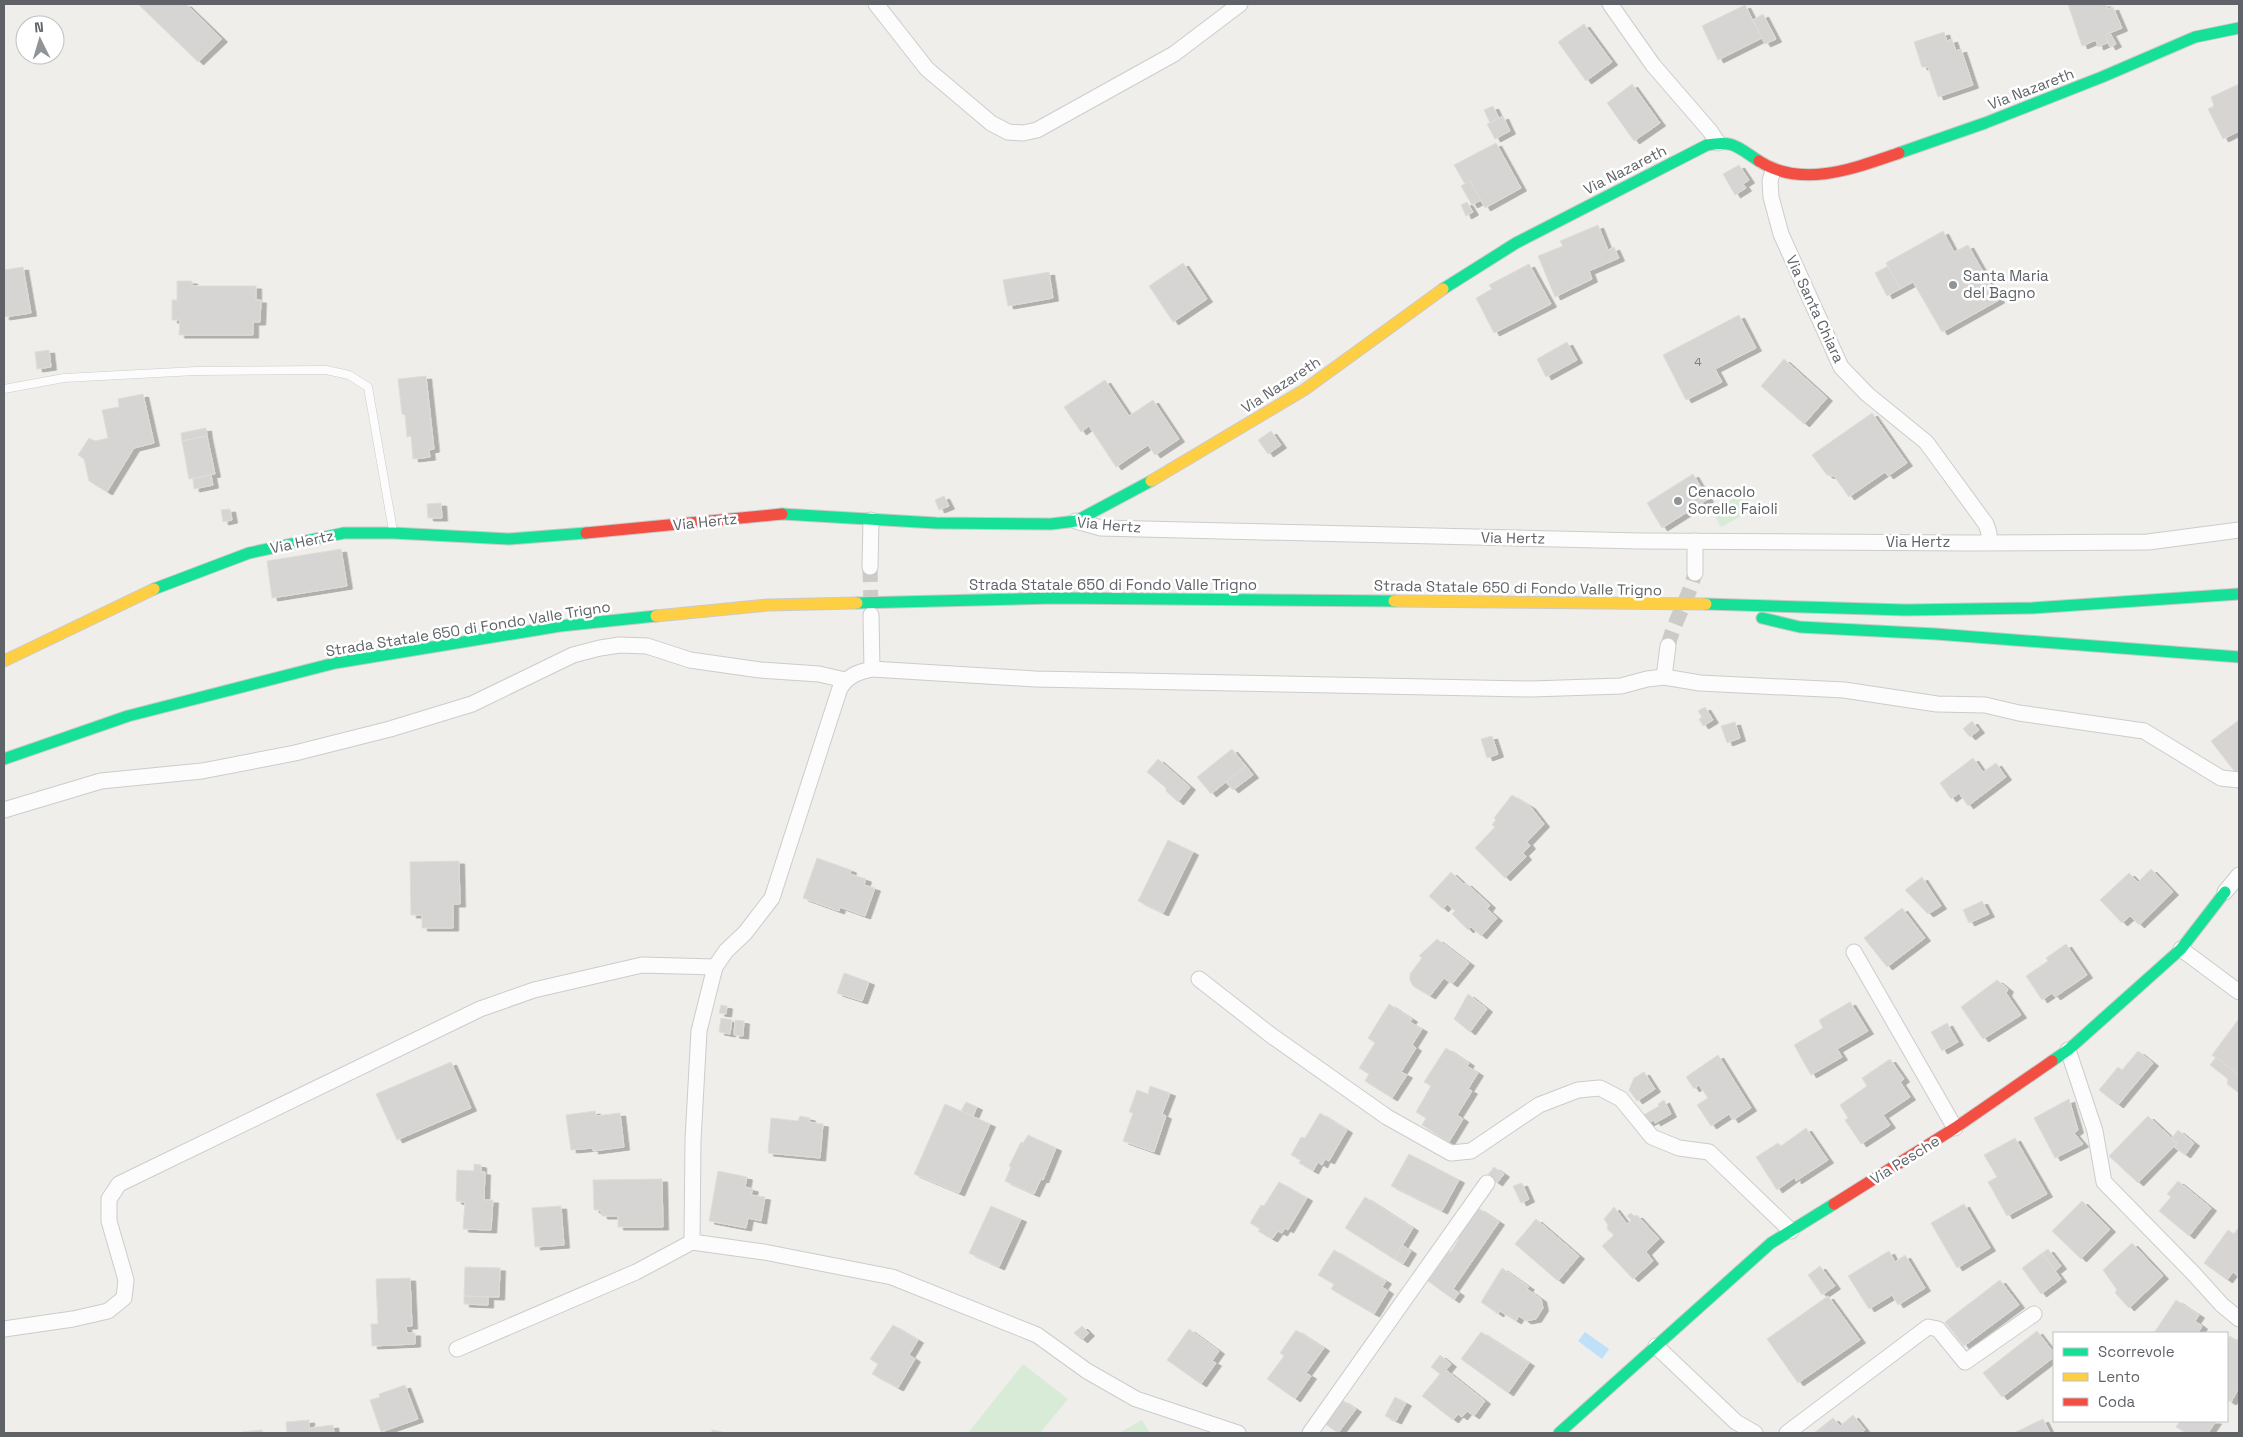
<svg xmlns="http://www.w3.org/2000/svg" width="2243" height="1437" font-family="'Space Grotesk',sans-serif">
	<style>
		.green { fill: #d8ebd6 }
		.water { fill: #bfe0f9 }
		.building { fill: #d6d5d3; stroke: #deddd9; filter: url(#shadow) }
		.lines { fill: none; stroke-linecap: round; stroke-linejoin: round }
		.street-tunnel { stroke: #cbcbca; stroke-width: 15; stroke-dasharray: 15 8; stroke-linecap: butt }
		.lane-casing { stroke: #cbcccc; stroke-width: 9 }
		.street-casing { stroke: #cbcccc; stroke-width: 17 }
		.fast-casing { stroke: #cacacb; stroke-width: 13 }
		.slow-casing { stroke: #cacacb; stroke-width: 13 }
		.jam-casing { stroke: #cacacb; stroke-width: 13 }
		.lane { stroke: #fdfcfc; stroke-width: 8 }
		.street { stroke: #fdfcfc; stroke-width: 15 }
		.fast { stroke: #16e098; stroke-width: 11 }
		.slow { stroke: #ffcf43; stroke-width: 11 }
		.jam { stroke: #f24e42; stroke-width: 11 }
		.poi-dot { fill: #919496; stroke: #fff; stroke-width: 2 }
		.labels { text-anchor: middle; stroke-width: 5; stroke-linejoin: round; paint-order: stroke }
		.number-label { font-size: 12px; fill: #7e8184 }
		.street-label { font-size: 15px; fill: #5f6368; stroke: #fff }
		.poi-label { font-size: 15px; fill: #5f6368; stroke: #fff; text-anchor: start }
	</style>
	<defs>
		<filter id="shadow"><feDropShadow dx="5.5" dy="3" stdDeviation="0" flood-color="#0004"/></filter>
	</defs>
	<rect width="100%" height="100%" fill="#efeeea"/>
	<g class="green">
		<polygon points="1745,492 1754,509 1721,527 1712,510"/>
		<polygon points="1023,1364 1068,1399 1040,1433 968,1433"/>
		<polygon points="1142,1420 1150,1433 1119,1433"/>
	</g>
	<polygon class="water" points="1585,1332 1609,1349 1602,1359 1578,1341"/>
	<g class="building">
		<polygon points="138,4 186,4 222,39 198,62"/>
		<polygon points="2068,4 2106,4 2108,9 2113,7 2122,28 2105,35 2109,42 2098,47 2096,40 2082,46"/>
		<polygon points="1745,5 1762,38 1718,60 1702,26"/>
		<polygon points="1763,14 1776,39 1765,44 1753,20"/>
		<polygon points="1584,24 1612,62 1586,81 1558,42"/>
		<polygon points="1944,32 1947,41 1952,39 1956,51 1961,49 1973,85 1938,97 1928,67 1922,67 1914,42"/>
		<polygon points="2110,33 2116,44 2110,47 2105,35"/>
		<polygon points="1632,84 1660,123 1634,141 1607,103"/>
		<polygon points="2239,84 2239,131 2223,139 2208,109 2214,106 2211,97"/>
		<polygon points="1493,106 1499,118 1490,123 1484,110"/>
		<polygon points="1503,116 1510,131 1495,139 1487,124"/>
		<polygon points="1496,143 1521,188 1485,208 1470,181 1465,184 1454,165"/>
		<polygon points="1739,165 1749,180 1743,184 1746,188 1735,195 1723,174"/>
		<polygon points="1470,181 1481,200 1472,205 1461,186"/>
		<polygon points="1467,202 1473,212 1466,216 1461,205"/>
		<polygon points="1598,225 1608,250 1614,247 1619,258 1589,271 1592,279 1555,297 1538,256 1563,246 1560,241"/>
		<polygon points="1943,231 1954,252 1968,245 1999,300 1942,332 1913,282 1900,289 1886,263"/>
		<polygon points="1183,263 1207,299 1173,322 1149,286"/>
		<polygon points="1529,264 1551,304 1494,333 1476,298 1492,289 1489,285"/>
		<polygon points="1888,266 1900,289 1887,296 1875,273"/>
		<polygon points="23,267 31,313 4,317 4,270"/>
		<polygon points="1049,272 1053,298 1008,306 1003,280"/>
		<polygon points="177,281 192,281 192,286 256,286 256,300 261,300 260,322 253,322 253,335 179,335 180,320 172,320 172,300 177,300"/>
		<polygon points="1739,315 1756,348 1715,369 1722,382 1686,400 1663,355"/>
		<polygon points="1567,342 1577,360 1546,377 1537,359"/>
		<polygon points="49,350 51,367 37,369 35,352"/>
		<polygon points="1784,359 1827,398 1804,424 1761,386"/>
		<polygon points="426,376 434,449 429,450 430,457 413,459 411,436 407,437 405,415 402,414 398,379"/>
		<polygon points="1105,380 1129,416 1153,400 1179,439 1155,455 1148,445 1116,467 1089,426 1081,432 1064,407"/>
		<polygon points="143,394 154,443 134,448 107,492 89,481 84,459 78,455 89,438 95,441 108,438 102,410 119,407 118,399"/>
		<polygon points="1872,413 1907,463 1888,476 1885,472 1849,497 1834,476 1827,475 1812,455"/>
		<polygon points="206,428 207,436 182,441 181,433"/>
		<polygon points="1271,431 1281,445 1268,454 1258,440"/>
		<polygon points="207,436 215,474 189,479 182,441"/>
		<polygon points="1693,474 1708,499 1662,528 1647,503"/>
		<polygon points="211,475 213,485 194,489 193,479"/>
		<polygon points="944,496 949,506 939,510 935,500"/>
		<polygon points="441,503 442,518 428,518 427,504"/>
		<polygon points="230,509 232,520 223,522 221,510"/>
		<polygon points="341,549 347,586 272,598 267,561"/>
		<polygon points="1705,707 1713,720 1703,726 1699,719 1702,717 1698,711"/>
		<polygon points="2239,720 2239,769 2235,772 2211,741"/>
		<polygon points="1972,721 1979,730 1970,737 1963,729"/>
		<polygon points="1735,722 1740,738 1727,743 1721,726"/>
		<polygon points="1492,736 1498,754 1487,758 1481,739"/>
		<polygon points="1232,749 1246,766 1211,794 1197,777"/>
		<polygon points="1973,758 1983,772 1996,763 2006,777 1968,806 1959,793 1951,799 1940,783"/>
		<polygon points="1158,759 1190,787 1178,802 1166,791 1166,788 1147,772"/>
		<polygon points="1246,766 1253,775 1233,790 1226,782"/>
		<polygon points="1512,795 1530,806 1544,824 1527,842 1530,846 1523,853 1526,857 1505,878 1475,848 1495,827 1492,825 1496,820 1494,818"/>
		<polygon points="1168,840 1193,852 1163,913 1138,901"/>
		<polygon points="817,858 851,870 850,874 866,879 864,885 875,888 865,916 840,907 839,911 803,898"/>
		<polygon points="459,861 460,904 453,904 453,928 422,928 422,915 411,915 410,862"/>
		<polygon points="2151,869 2173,892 2139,925 2130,916 2122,923 2100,900 2129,873 2138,882"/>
		<polygon points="1451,872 1464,884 1466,883 1490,905 1487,909 1497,918 1481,936 1471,927 1468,930 1452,914 1455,911 1447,904 1443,909 1429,896"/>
		<polygon points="1922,877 1941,906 1928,914 1905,890"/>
		<polygon points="1982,901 1989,914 1969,923 1963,910"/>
		<polygon points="1902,908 1925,938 1887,967 1864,938"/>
		<polygon points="1437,939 1469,963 1452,984 1444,978 1430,996 1413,986 1410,980 1410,974 1422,958 1419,956"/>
		<polygon points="2066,944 2087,975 2055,997 2052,993 2042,1000 2026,976 2048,961 2046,958"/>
		<polygon points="844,973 869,982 862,1001 837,993"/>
		<polygon points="1997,980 2008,989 2006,993 2021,1015 1983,1039 1961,1007"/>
		<polygon points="1468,994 1487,1009 1470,1032 1454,1019"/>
		<polygon points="1850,1002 1868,1031 1837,1049 1842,1057 1811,1075 1794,1045 1823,1028 1819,1020"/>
		<polygon points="1389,1004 1412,1019 1410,1022 1422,1029 1412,1045 1416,1048 1401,1072 1407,1075 1392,1098 1365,1081 1369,1074 1359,1068 1375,1043 1368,1038"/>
		<polygon points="721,1005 727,1006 726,1014 719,1013"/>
		<polygon points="721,1018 732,1020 730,1034 719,1032"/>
		<polygon points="735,1020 744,1021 743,1036 734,1035"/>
		<polygon points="2238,1020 2239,1020 2239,1075 2212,1055"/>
		<polygon points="1947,1023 1958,1042 1942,1051 1931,1032"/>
		<polygon points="1446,1048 1469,1063 1467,1066 1478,1073 1468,1089 1472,1091 1457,1115 1463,1119 1449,1142 1422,1125 1426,1118 1416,1112 1431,1086 1424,1082"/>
		<polygon points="2138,1051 2153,1063 2118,1105 2099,1090 2118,1067 2122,1070"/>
		<polygon points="1718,1055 1751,1108 1733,1120 1729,1114 1711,1126 1697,1105 1708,1098 1699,1085 1694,1089 1686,1077"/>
		<polygon points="2216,1057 2239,1075 2239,1093 2227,1084 2228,1079 2210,1065"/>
		<polygon points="1890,1059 1904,1079 1900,1082 1910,1097 1883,1115 1890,1125 1861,1144 1845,1120 1848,1118 1840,1105 1867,1086 1862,1078"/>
		<polygon points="451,1062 471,1108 397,1140 376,1094"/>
		<polygon points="1644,1072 1655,1089 1637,1101 1629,1090 1634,1078"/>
		<polygon points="1150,1086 1170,1093 1162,1114 1166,1116 1154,1152 1123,1141 1133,1113 1129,1112 1137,1090 1148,1094"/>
		<polygon points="2069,1099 2078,1130 2074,1133 2083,1144 2055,1158 2034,1118"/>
		<polygon points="1664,1100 1671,1114 1655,1123 1654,1120 1646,1124 1642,1116 1659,1106 1658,1104"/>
		<polygon points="966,1102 977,1107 973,1116 961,1111"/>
		<polygon points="945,1104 990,1124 959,1193 914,1174"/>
		<polygon points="595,1111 596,1116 620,1113 624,1147 593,1151 593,1148 571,1150 566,1115"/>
		<polygon points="1320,1113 1347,1130 1329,1161 1325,1159 1322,1165 1318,1162 1313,1171 1299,1163 1301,1160 1291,1155 1301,1137 1305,1138"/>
		<polygon points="800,1116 810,1118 809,1122 823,1124 820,1158 768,1153 771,1118 798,1121"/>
		<polygon points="2148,1116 2177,1143 2138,1183 2109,1156"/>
		<polygon points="1806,1128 1828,1160 1796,1181 1795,1177 1777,1190 1756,1157 1778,1143 1781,1146"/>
		<polygon points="2178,1130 2194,1143 2185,1155 2174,1147 2177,1143 2171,1139"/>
		<polygon points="1028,1135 1056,1148 1043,1180 1041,1179 1034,1194 1005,1181 1011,1167 1009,1166 1021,1142 1023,1143"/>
		<polygon points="2015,1138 2047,1194 2007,1216 1988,1182 1997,1177 1984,1155"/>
		<polygon points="1409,1154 1459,1180 1442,1211 1391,1186"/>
		<polygon points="474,1164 481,1165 481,1172 485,1172 484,1200 493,1200 491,1230 463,1229 465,1202 456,1201 457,1170 474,1171"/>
		<polygon points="1494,1167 1504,1174 1497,1183 1487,1176"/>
		<polygon points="718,1171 747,1177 745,1187 753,1189 751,1195 765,1197 761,1221 748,1218 746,1228 709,1221"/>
		<polygon points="662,1179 663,1227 618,1227 618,1216 602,1216 601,1210 594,1210 593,1180"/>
		<polygon points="2178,1181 2211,1208 2189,1236 2159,1211 2171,1197 2167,1194"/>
		<polygon points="1279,1182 1307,1198 1288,1230 1285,1228 1282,1233 1278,1231 1272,1239 1258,1231 1260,1229 1250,1223 1261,1205 1264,1206"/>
		<polygon points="1522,1183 1529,1199 1521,1203 1513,1186"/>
		<polygon points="1365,1197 1413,1228 1394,1259 1345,1228"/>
		<polygon points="2082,1201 2110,1229 2081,1259 2052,1231"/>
		<polygon points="1964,1204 1990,1248 1957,1268 1931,1223"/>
		<polygon points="561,1206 564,1245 535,1247 532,1208"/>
		<polygon points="991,1206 1021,1219 999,1267 969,1253"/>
		<polygon points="1614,1207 1627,1224 1631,1220 1627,1216 1631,1213 1634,1216 1637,1215 1659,1239 1646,1252 1653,1261 1633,1279 1602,1246 1614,1235 1607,1229 1608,1225 1604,1219"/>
		<polygon points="1478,1208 1499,1222 1453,1289 1459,1293 1454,1300 1428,1281 1449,1251 1450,1253 1459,1239 1457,1238"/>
		<polygon points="1536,1219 1579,1256 1558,1281 1515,1244"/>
		<polygon points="2239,1227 2239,1277 2233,1272 2227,1280 2204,1263 2228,1230 2234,1234"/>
		<polygon points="2132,1243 2163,1276 2129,1308 2115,1293 2117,1290 2103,1270"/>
		<polygon points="1402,1245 1411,1251 1403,1264 1394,1259"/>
		<polygon points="2048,1249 2061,1266 2055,1271 2042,1253"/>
		<polygon points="1334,1250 1386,1281 1382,1287 1388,1291 1374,1314 1331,1289 1334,1284 1318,1275"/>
		<polygon points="1889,1251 1895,1262 1905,1255 1925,1288 1898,1305 1892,1295 1869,1309 1848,1276"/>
		<polygon points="2042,1253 2061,1279 2041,1294 2022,1268"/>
		<polygon points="1820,1266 1835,1286 1822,1295 1808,1275"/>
		<polygon points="465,1267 500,1268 499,1297 464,1296"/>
		<polygon points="1502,1268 1529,1287 1527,1289 1541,1299 1543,1308 1536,1319 1526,1321 1519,1316 1516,1321 1500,1311 1498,1314 1481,1302"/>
		<polygon points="410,1278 412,1326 406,1326 407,1333 415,1333 415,1344 372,1346 371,1324 378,1324 376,1279"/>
		<polygon points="2000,1280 2019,1305 1964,1346 1945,1322"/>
		<polygon points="464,1296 488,1297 488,1305 464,1304"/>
		<polygon points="1828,1296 1860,1340 1798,1383 1767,1339"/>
		<polygon points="2176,1300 2199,1315 2195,1321 2202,1326 2198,1333 2154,1333"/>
		<polygon points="893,1325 918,1340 909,1355 915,1359 898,1388 872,1374 878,1364 870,1359"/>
		<polygon points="1082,1326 1089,1333 1082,1340 1074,1333"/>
		<polygon points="1189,1329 1219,1351 1212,1361 1216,1363 1201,1384 1167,1360"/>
		<polygon points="1296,1330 1324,1348 1306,1373 1311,1376 1295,1399 1267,1379 1284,1356 1280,1353"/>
		<polygon points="2037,1331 2054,1353 2054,1357 2002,1397 1983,1373"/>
		<polygon points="1481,1332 1529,1363 1508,1393 1461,1359"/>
		<polygon points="2230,1336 2239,1342 2239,1388 2231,1402 2227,1400 2227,1341"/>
		<polygon points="1440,1355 1451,1364 1446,1370 1485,1401 1474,1416 1467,1411 1462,1417 1458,1414 1453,1420 1422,1396 1440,1374 1431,1367"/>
		<polygon points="405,1385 418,1419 381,1432 370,1400 380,1397 379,1394"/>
		<polygon points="1395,1397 1406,1403 1396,1421 1385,1416"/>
		<polygon points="1342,1400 1356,1409 1338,1433 1324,1423"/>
		<polygon points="1853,1415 1865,1430 1860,1433 1814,1433 1833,1418 1840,1426"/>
		<polygon points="2043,1419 2050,1433 2014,1433"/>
		<polygon points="309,1420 309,1428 333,1425 334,1433 287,1433 286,1422"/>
		<polygon points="2180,1421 2216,1421 2208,1433 2186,1433 2176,1427"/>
		<polygon points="262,1430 263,1433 242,1433 242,1432"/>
		<polygon points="712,1430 727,1433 712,1433"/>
	</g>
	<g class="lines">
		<g class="street-tunnel">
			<polyline points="870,567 871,609"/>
			<path d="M1668 646C1674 621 1689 598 1695 573"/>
		</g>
		<defs>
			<polyline id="lane" points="4,389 64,378 196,371 326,370 349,375 368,387 393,531"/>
			<g id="street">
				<polyline points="876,4 927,69 991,123 1008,132 1023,133 1037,130 1174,54 1240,4"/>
				<polyline points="1610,4 1653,65 1710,131 1718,143"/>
				<polyline points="1773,170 1770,181 1771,197 1781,234 1841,367 1867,394 1926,442 1986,524 1989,533 1989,542"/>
				<polyline points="1076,521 1101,528 1640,541 1967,543 2148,542 2239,530"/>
				<polyline points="870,567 871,520"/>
				<polyline points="1695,573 1695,541"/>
				<path d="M871 615 872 669C858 672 849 675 840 688L772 898 745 933 726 951 715 967 699 1031 693 1140 692 1242 764 1252 892 1277 1037 1335 1087 1371 1136 1399 1238 1433"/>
				<polyline points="872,669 1035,679 1532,689 1621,686 1647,679 1664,677 1700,683 1844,690 1937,704 1985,705 2019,713 2144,731 2221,778 2239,780"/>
				<polyline points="1664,677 1668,646"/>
				<polyline points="4,810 101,781 202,771 295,753 390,729 472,704 573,655 600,648 620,645 647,646 690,660 760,670 819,674 845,680"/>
				<polyline points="2225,892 2239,875"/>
				<polyline points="2181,949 2239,992"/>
				<polyline points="1854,952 1955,1128"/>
				<polyline points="1199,979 1272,1036 1387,1117 1451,1153 1471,1151 1539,1105 1578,1090 1600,1088 1621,1099 1652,1137 1679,1148 1709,1152 1791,1231"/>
				<polyline points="2068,1050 2095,1131 2104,1182 2193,1273 2222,1305 2239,1319"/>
				<polyline points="4,1329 73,1319 108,1311 124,1298 126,1280 109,1221 109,1199 119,1184 480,1009 534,990 642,965 715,967"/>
				<polyline points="1656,1346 1736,1422 1755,1433"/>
				<polyline points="457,1349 636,1272 692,1242"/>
				<polyline points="1310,1433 1487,1183"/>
				<polyline points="1787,1433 1928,1327 1938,1329 1965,1362 2034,1314"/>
			</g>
			<g id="fast">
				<polyline points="1899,153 1985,123 2102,77 2195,37 2239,28"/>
				<path d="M1443 289 1516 243 1707 145C1734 140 1737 147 1759 161"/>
				<polyline points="782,514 936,523 1051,524 1076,521 1151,481"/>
				<polyline points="154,589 249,553 344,533 393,533 509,539 586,533"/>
				<polyline points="857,603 1055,598 1394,601"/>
				<polyline points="1706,604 1906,610 2032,608 2239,594"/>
				<polyline points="1762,618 1800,627 1936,634 2239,657"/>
				<polyline points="4,759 128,716 335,663 560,626 656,616"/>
				<polyline points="2052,1061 2068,1050 2181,949 2225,892"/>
				<polyline points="1559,1433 1771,1243 1834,1204"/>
			</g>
			<g id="slow">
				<polyline points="1151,481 1304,390 1443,289"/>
				<polyline points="1394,601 1706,604"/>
				<polyline points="656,616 768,605 857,603"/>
				<polyline points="4,661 154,589"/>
			</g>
			<g id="jam">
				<path d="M1759 161C1802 189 1855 168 1899 153"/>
				<polyline points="586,533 782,514"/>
				<polyline points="1834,1204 1955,1128 2052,1061"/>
			</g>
		</defs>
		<use href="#lane" class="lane-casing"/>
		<use href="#street" class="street-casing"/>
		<use href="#fast" class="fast-casing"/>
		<use href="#slow" class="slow-casing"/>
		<use href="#jam" class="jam-casing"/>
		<use href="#lane" class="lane"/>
		<use href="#street" class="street"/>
		<use href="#fast" class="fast"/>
		<use href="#slow" class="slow"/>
		<use href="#jam" class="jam"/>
	</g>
	<g class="poi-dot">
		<circle cx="1953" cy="285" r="5"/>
		<circle cx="1678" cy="501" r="5"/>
	</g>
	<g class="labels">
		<g class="number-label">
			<text x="1698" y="366">4</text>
		</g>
		<g class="street-label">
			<text transform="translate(2031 89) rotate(-21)" y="5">Via Nazareth</text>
			<text transform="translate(1625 170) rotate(-27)" y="5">Via Nazareth</text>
			<text transform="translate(1815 309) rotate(65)" y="5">Via Santa Chiara</text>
			<text transform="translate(1281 385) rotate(-33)" y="5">Via Nazareth</text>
			<text transform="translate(705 522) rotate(-6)" y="5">Via Hertz</text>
			<text transform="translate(1109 525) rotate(5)" y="5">Via Hertz</text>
			<text transform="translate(1513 538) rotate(1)" y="5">Via Hertz</text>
			<text transform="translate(302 542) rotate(-12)" y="5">Via Hertz</text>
			<text x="1918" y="547">Via Hertz</text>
			<text x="1113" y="590">Strada Statale 650 di Fondo Valle Trigno</text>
			<text transform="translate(1518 588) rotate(1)" y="5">Strada Statale 650 di Fondo Valle Trigno</text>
			<text transform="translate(468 629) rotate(-9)" y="5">Strada Statale 650 di Fondo Valle Trigno</text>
			<text transform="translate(1905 1160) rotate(-32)" y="5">Via Pesche</text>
		</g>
		<g class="poi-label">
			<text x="1963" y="281">Santa Maria<tspan x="1963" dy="17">del Bagno</tspan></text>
			<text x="1688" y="497">Cenacolo<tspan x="1688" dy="17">Sorelle Faioli</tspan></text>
		</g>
	</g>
	<rect width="2243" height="1437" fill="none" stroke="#5f6368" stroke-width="10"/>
	<rect x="2053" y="1332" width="175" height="90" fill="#ffffff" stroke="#bfc1c3"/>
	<rect x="2063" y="1348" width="25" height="8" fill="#16e098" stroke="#bfc1c3"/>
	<text x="2098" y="1357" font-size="15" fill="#5f6368">Scorrevole</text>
	<rect x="2063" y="1373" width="25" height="8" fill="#ffcf43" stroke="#bfc1c3"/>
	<text x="2098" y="1382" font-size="15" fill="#5f6368">Lento</text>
	<rect x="2063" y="1398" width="25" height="8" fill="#f24e42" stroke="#bfc1c3"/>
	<text x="2098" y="1407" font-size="15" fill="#5f6368">Coda</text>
	<g transform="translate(40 40) rotate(355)"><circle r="24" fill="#ffffff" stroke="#bfc1c3"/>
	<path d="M0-4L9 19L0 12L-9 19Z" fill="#919496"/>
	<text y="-8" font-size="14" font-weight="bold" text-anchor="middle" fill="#5f6368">N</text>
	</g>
</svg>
